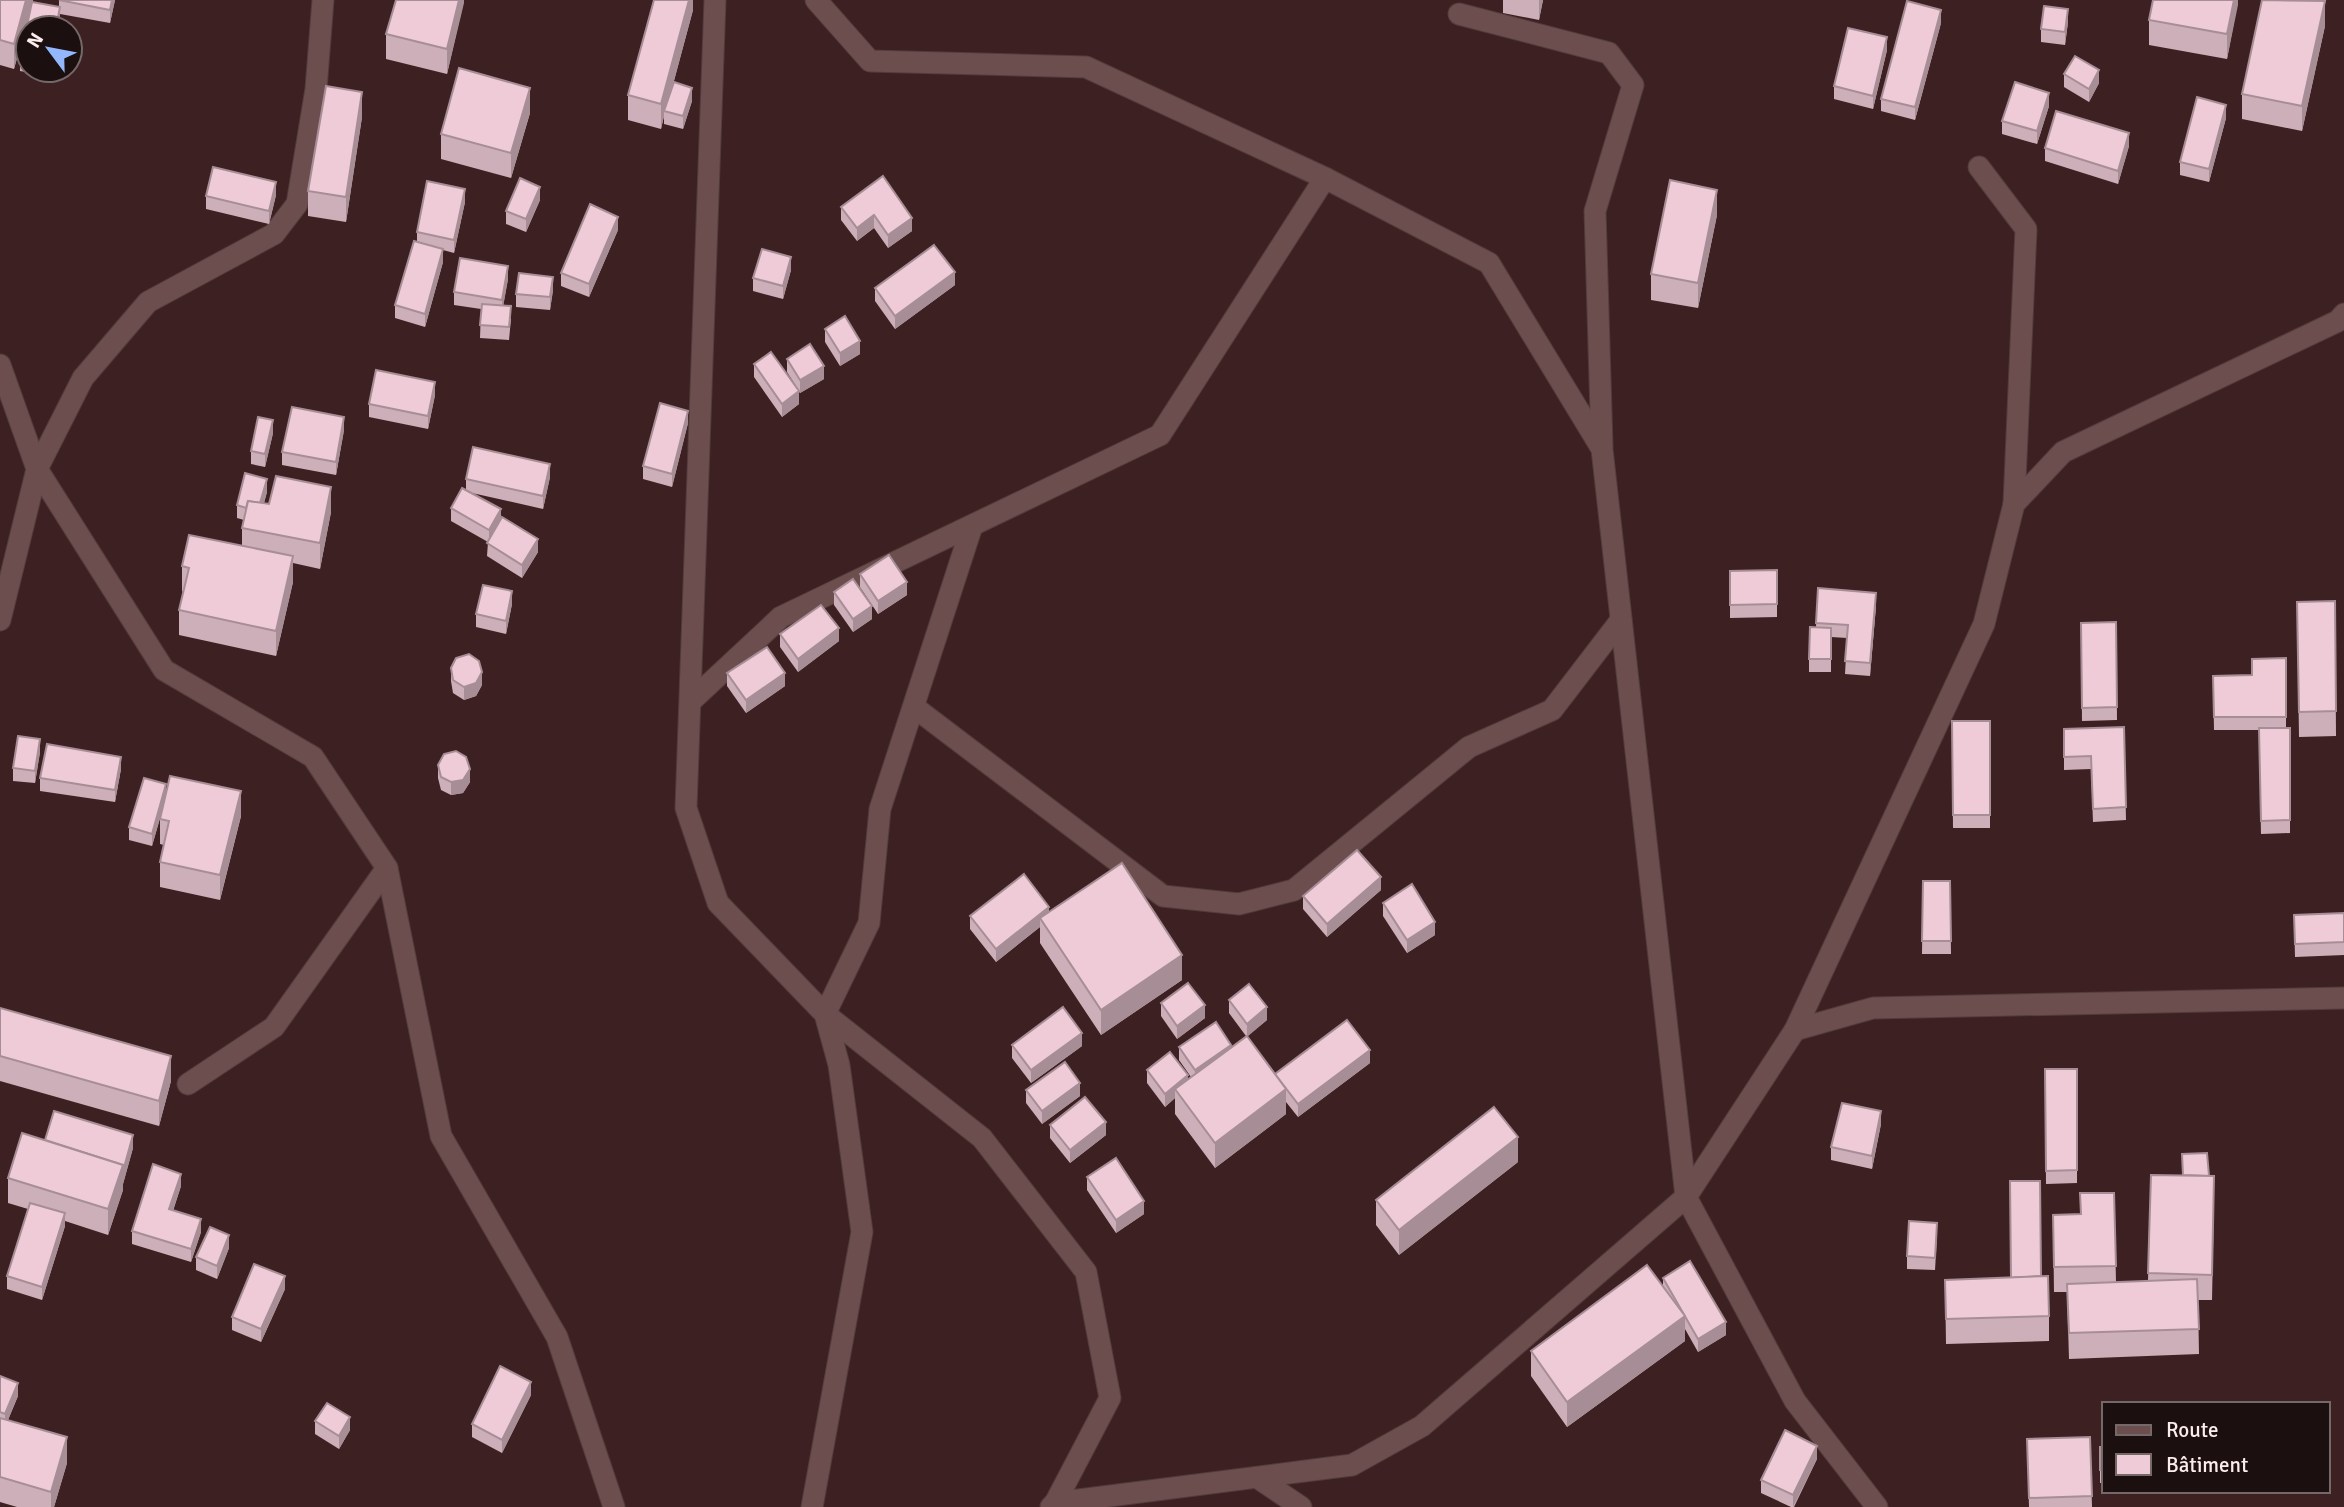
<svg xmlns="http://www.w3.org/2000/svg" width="2344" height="1507" font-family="Signika,sans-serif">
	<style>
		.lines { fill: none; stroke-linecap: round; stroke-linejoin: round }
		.service-casing { stroke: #523c3d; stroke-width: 23 }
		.minor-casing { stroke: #523c3d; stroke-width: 23 }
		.service { stroke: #6d4e4e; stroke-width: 21 }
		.minor { stroke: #6d4e4e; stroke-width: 21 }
		.wall { fill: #cdafb9 }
		.shaded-wall { fill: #a78e96 }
		.building { fill: #eecbd7; stroke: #a78e96; stroke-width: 2 }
	</style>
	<rect width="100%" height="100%" fill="#3d2122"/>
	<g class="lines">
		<defs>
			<g id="service">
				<polyline points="323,0 316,89 297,204 274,234 148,302 83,378 37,469 164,670 313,757 387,868 441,1136 557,1337 614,1507"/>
				<polyline points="816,0 870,61 1086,67 1325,178 1489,263 1602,449 1686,1197 1795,1401 1877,1507"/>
				<polyline points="1459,14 1609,53 1633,85 1595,211 1602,446"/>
				<polyline points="1979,167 2026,229 2014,504"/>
				<polyline points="972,526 880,809 869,923 825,1014 982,1138 1086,1272 1110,1398 1055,1503"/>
				<polyline points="691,701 781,617 1160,435 1325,178"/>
				<polyline points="914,707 1163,896 1239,904 1294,890 1469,747 1552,710 1621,620"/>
				<polyline points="1795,1030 1984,624 2014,504 2063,452 2338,321 2344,314"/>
				<polyline points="188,1084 274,1027 387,868"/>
				<polyline points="1258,1478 1301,1507"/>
			</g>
			<g id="minor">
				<polyline points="715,0 686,808 718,903 825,1014 839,1065 862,1232 812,1507"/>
				<polyline points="0,365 37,469 0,620"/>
				<polyline points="1051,1507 1055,1503 1352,1465 1422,1426 1686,1197 1795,1030 1873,1008 2344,998"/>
			</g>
		</defs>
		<use href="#service" class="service-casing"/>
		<use href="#minor" class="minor-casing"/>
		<use href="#service" class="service"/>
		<use href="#minor" class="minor"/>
	</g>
	<g class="wall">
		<polygon points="0,0 33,0 33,2 59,7 59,0 115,0 110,23 60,14 59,28 28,28 28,70 50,70 49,76 20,71 20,58 30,10 14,69 0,65"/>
		<polygon points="464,0 447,74 386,59 386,34"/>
		<polygon points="693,0 693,10 672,88 692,101 683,129 664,124 664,116 661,129 628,120 628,95"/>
		<polygon points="1503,0 1543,0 1539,20 1503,13"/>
		<polygon points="2238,0 2227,59 2149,45 2149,20"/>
		<polygon points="2068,22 2065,45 2041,42 2041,29"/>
		<polygon points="1941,23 1915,120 1881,111 1881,99"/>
		<polygon points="2325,26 2302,131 2242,119 2242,94"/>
		<polygon points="1887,50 1873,109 1834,99 1834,86"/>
		<polygon points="2064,74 2099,83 2089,102 2064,87"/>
		<polygon points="2049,106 2037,144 2002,134 2002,121"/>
		<polygon points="530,113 511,178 441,159 441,134"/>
		<polygon points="362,117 346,222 308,216 308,191"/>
		<polygon points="2226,118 2209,182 2180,175 2180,162"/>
		<polygon points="2129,146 2118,184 2045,161 2045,148"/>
		<polygon points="883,176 912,231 888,248 874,228 857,241 841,220 841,207"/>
		<polygon points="276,195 269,224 206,209 206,196"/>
		<polygon points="540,200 526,232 506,224 506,211"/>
		<polygon points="465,202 454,253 443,250 443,262 425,327 395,318 395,305 417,242 417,232"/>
		<polygon points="1717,215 1698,308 1651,300 1651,274"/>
		<polygon points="618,230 589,297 561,286 561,273"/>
		<polygon points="791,270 783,299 753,291 753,278"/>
		<polygon points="508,279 503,306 511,319 509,340 480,338 481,309 454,305 454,292"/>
		<polygon points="955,285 895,329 875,301 875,288"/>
		<polygon points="553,290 550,310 516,307 516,294"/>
		<polygon points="825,329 860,354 840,366 825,342"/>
		<polygon points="787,359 824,379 800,393 799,392 799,404 782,417 754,377 754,364 796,386 787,372"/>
		<polygon points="435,395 428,429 369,417 369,404"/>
		<polygon points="688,423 672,487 643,479 643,466"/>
		<polygon points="344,430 336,475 282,465 282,452"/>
		<polygon points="273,433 265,467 251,464 251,451"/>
		<polygon points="550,477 543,509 472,493 501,520 538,552 522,578 487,556 488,542 451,521 451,508 466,490 466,479"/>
		<polygon points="267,492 264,503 331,512 320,569 293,563 293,582 276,656 179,635 179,610 183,592 182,591 182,566 242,546 242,528 244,520 237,518 237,505"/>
		<polygon points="1777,570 1777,617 1730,618 1730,571"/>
		<polygon points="860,574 907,595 878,614 860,587"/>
		<polygon points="1818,588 1876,606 1870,676 1845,674 1847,638 1831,637 1831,672 1809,672 1809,659 1816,627"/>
		<polygon points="834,592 872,619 853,632 834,605"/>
		<polygon points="2335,601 2336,736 2299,737 2297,602"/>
		<polygon points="512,604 506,634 476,627 476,614"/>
		<polygon points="2116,622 2117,720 2082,721 2081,623"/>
		<polygon points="780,634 839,641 798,672 780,647"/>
		<polygon points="2286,658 2286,728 2290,728 2290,833 2261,834 2259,730 2214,730 2213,676 2252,675"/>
		<polygon points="451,668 482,685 476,696 464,700 453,693 451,681"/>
		<polygon points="727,673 785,686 746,713 727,686"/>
		<polygon points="1952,721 1990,721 1990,828 1953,828"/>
		<polygon points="2124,727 2126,820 2093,822 2091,769 2064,770 2064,729"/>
		<polygon points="40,752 35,783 13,781 13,768"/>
		<polygon points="438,765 470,782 463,793 451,795 441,790 438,778"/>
		<polygon points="121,769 115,802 40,791 40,778"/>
		<polygon points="166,795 241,816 220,900 160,887 160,862 164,845 160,844 160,819 163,808 152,846 129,840 129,827"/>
		<polygon points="1923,881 1950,881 1951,954 1922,954"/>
		<polygon points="1381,890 1327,937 1303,909 1303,896"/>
		<polygon points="1383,903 1435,935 1407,953 1383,916"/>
		<polygon points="1049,912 1182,980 1101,1035 1040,943 1040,927 996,962 970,929 970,916"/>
		<polygon points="2344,913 2344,955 2295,957 2294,915"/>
		<polygon points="1229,1000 1267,1020 1247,1036 1275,1074 1370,1063 1298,1117 1286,1102 1286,1114 1215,1168 1175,1114 1175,1098 1165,1107 1147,1083 1147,1070 1188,1079 1191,1077 1179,1060 1179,1047 1231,1047 1246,1036 1229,1013"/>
		<polygon points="1161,1003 1205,1018 1177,1039 1161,1016"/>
		<polygon points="0,1008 171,1081 159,1126 0,1081"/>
		<polygon points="1012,1045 1082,1046 1031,1083 1012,1058"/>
		<polygon points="2045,1069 2077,1069 2077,1183 2046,1184"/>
		<polygon points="1026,1090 1080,1096 1042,1124 1026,1103"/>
		<polygon points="1881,1124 1872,1169 1831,1160 1831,1147"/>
		<polygon points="1050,1125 1106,1135 1070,1163 1050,1138"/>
		<polygon points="45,1140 133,1148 123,1184 123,1190 108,1235 65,1221 65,1226 42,1300 7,1289 7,1276 28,1209 8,1203 8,1178"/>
		<polygon points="2182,1154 2209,1176 2214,1201 2212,1300 2198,1300 2199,1354 2069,1359 2067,1292 2054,1292 2053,1215 2080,1214 2080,1193 2114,1193 2116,1282 2148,1281 2151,1175 2183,1175"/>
		<polygon points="1518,1162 1399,1255 1376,1225 1376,1200"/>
		<polygon points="1087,1177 1144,1214 1116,1233 1087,1190"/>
		<polygon points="181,1186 173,1211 201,1232 191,1262 132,1244 132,1231"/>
		<polygon points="1937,1236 1935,1270 1907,1269 1907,1256"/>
		<polygon points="229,1248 217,1279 196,1270 196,1257"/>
		<polygon points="2041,1276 2049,1316 2049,1341 1946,1344 1945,1280"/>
		<polygon points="1663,1278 1726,1335 1698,1352 1685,1329 1685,1341 1567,1427 1531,1376 1531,1351 1663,1286"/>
		<polygon points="285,1289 261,1342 232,1330 232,1317"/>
		<polygon points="0,1376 18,1396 8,1420 67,1463 54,1507 17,1507 0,1502"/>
		<polygon points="531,1395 502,1453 472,1437 472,1424"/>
		<polygon points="315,1421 350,1430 339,1449 315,1434"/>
		<polygon points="2090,1437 2092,1507 2029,1507 2027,1439"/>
		<rect x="2100" y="1447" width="4" height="36"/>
		<polygon points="1817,1459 1794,1507 1791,1507 1761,1493 1761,1480"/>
	</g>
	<g class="shaded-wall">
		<polygon points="26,0 33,0 14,69 14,44"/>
		<polygon points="112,0 115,0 110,23 110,10"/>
		<polygon points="459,0 464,0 464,3 447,74 447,49"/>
		<polygon points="689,0 693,0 693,10 666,111 664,111 664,116 661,129 661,104"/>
		<polygon points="1539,0 1543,0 1539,20"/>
		<polygon points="2234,0 2238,0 2238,5 2227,59 2227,34"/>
		<polygon points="2325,1 2325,26 2302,131 2302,106"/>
		<polygon points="60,7 60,20 59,28 56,28"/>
		<polygon points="2068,9 2068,22 2065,45 2065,32"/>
		<polygon points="1941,10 1941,23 1915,120 1915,107"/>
		<polygon points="1887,37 1887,50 1873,109 1873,96"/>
		<polygon points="2099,70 2099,83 2089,102 2089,89"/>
		<polygon points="530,88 530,113 511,178 511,153"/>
		<polygon points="692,88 692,101 683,129 683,116"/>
		<polygon points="362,92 362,117 346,222 346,197"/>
		<polygon points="2049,93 2049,106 2037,144 2037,131"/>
		<polygon points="2226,105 2226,118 2209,182 2209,169"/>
		<polygon points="2129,133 2129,146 2118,184 2118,171"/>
		<polygon points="276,182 276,195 269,224 269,211"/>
		<polygon points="540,187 540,200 526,232 526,219"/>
		<polygon points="465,189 465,202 454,253 454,240"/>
		<polygon points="1717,190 1717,215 1698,308 1698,283"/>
		<polygon points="874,215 874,228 857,241 857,228"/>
		<polygon points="618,217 618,230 589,297 589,284"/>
		<polygon points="912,218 912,231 888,248 888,235"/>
		<polygon points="443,249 443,262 425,327 425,314"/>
		<polygon points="791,257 791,270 783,299 783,286"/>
		<polygon points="508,266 508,279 502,313 502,300"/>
		<polygon points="955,272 955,285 895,329 895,316"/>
		<polygon points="553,277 553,290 550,310 550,297"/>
		<polygon points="860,341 860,354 840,366 840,353"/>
		<polygon points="824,366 824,379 800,393 800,380"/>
		<polygon points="435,382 435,395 428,429 428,416"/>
		<polygon points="799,391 799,404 782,417 782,404"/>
		<polygon points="688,411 688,423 672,487 672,474"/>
		<polygon points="344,417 344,430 336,475 336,462"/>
		<polygon points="273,420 273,433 265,467 265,454"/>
		<polygon points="550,464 550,477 543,509 543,496"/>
		<polygon points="267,479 267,492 258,524 258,511"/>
		<polygon points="331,487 331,512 320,569 320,543"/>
		<polygon points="501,509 501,522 489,543 489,530"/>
		<polygon points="538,539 538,552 522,578 522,565"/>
		<polygon points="293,556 293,582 276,656 276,631"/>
		<polygon points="907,582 907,595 878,614 878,601"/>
		<polygon points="512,591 512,604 506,634 506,621"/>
		<polygon points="1876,593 1876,606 1870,676 1870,663"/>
		<polygon points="872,606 872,619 853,632 853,619"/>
		<polygon points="839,628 839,641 798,672 798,659"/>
		<polygon points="482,672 482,685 476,696 464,700 464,687"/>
		<polygon points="785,673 785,686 746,713 746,700"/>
		<polygon points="40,739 40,752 35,783 35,771"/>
		<polygon points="121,757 121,769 115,802 115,790"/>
		<polygon points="470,769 470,782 463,793 451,795 451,782"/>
		<polygon points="166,784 166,797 152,846 152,834"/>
		<polygon points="241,791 241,816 220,900 220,875"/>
		<polygon points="1381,877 1381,890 1327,937 1327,924"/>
		<polygon points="1049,907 1049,920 1040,918 1040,927 996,962 996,949"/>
		<polygon points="1435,922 1435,935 1407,953 1407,940"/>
		<polygon points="1182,955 1182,980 1101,1035 1101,1010"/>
		<polygon points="1205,1005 1205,1018 1177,1039 1177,1026"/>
		<polygon points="1267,1007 1267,1020 1247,1037 1247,1024"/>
		<polygon points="1082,1033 1082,1046 1031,1083 1031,1070"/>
		<polygon points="1231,1045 1231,1058 1195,1083 1195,1070"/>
		<polygon points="1370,1050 1370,1063 1298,1117 1298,1104"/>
		<polygon points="171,1056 171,1081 159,1126 159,1101"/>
		<polygon points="1188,1075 1188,1088 1175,1089 1175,1098 1165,1107 1165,1094"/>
		<polygon points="1080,1083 1080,1096 1042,1124 1042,1111"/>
		<polygon points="1286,1089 1286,1114 1215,1168 1215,1143"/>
		<polygon points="1881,1111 1881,1124 1872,1169 1872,1156"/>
		<polygon points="1106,1122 1106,1135 1070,1163 1070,1150"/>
		<polygon points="133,1135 133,1148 123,1184 123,1190 108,1235 108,1209"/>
		<polygon points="1518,1137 1518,1162 1399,1255 1399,1230"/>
		<polygon points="181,1174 181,1186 169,1222 169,1209"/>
		<polygon points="1144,1201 1144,1214 1116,1233 1116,1220"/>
		<polygon points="65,1213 65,1226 42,1300 42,1287"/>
		<polygon points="201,1219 201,1232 191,1262 191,1249"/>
		<polygon points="229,1235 229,1248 217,1279 217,1266"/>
		<polygon points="285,1276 285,1289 261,1342 261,1329"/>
		<polygon points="1685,1316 1685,1341 1567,1427 1567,1402"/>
		<polygon points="1726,1322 1726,1335 1698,1352 1698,1339"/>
		<polygon points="531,1382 531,1395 502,1453 502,1440"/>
		<polygon points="18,1383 18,1396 5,1427 5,1414"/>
		<polygon points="350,1417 350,1430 339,1449 339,1436"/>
		<polygon points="67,1437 67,1463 54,1507 51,1507 51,1492"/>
		<polygon points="1817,1446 1817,1459 1793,1507 1793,1495"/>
	</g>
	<g class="building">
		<polygon points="0,0 26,0 14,44 0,40"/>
		<polygon points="59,0 112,0 110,10"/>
		<polygon points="396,0 459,0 447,49 386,34"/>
		<polygon points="654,0 689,0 661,104 628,95"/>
		<polygon points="2153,0 2234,0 2227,34 2149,20"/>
		<polygon points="2262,0 2325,1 2302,106 2242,94"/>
		<polygon points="1907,1 1941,10 1915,107 1881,99"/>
		<polygon points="32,2 60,7 56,28 28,28 28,59 20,58"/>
		<polygon points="2044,6 2068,9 2065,32 2041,29"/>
		<polygon points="1848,28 1887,37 1873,96 1834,86"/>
		<polygon points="2075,56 2099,70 2089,89 2064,74"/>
		<polygon points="459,68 530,88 511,153 441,134"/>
		<polygon points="674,82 692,88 683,116 664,111"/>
		<polygon points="2015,82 2049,93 2037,131 2002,121"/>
		<polygon points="326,86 362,92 346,197 308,191"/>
		<polygon points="2197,97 2226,105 2209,169 2180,162"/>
		<polygon points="2056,111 2129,133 2118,171 2045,148"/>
		<polygon points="213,167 276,182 269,211 206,196"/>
		<polygon points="883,176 912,218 888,235 874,215 857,228 841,207"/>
		<polygon points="520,178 540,187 526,219 506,211"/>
		<polygon points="1670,180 1717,190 1698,283 1651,274"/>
		<polygon points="427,181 465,189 454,240 417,232"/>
		<polygon points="590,204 618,217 589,284 561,273"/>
		<polygon points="414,241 443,249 425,314 395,305"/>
		<polygon points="934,245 955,272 895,316 875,288"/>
		<polygon points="762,249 791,257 783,286 753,278"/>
		<polygon points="460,258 508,266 502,300 454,292"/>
		<polygon points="519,273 553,277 550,297 516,294"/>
		<polygon points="482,304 511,306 509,327 480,325"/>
		<polygon points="845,316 860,341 840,353 825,329"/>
		<polygon points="810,344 824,366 800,380 787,359"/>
		<polygon points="771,352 799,391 782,404 754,364"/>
		<polygon points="376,370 435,382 428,416 369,404"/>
		<polygon points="660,403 688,411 672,474 643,466"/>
		<polygon points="292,407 344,417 336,462 282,452"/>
		<polygon points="258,417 273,420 265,454 251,451"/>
		<polygon points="473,447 550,464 543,496 466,479"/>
		<polygon points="245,473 267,479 260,503 248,501 246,508 237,505"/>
		<polygon points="276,476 331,487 320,543 242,528 248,501 269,504"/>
		<polygon points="462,488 501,509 489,530 451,508"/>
		<polygon points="502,517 538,539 522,565 487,543"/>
		<polygon points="189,535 293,556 276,631 179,610 189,568 182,566"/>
		<polygon points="889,555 907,582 878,601 860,574"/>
		<polygon points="1777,570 1777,604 1730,605 1730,571"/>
		<polygon points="853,579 872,606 853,619 834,592"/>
		<polygon points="483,585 512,591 506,621 476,614"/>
		<polygon points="1818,588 1876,593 1870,663 1845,661 1848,625 1816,623"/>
		<polygon points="2335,601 2336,711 2299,712 2297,602"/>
		<polygon points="821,605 839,628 798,659 780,634"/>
		<polygon points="2116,622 2117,707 2082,708 2081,623"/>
		<polygon points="1810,627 1831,628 1831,659 1809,659"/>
		<polygon points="767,647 785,673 746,700 727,673"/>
		<polygon points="469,654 479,661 482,672 476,683 464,687 453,680 451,668 456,658"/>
		<polygon points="2286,658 2286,717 2214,717 2213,676 2252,675 2252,659"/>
		<polygon points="1952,721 1990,721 1990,815 1953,815"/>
		<polygon points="2124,727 2126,807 2093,809 2091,756 2064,757 2064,729"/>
		<polygon points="2259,728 2290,728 2290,820 2261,821"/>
		<polygon points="18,736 40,739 35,771 13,768"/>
		<polygon points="47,744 121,757 115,790 40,778"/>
		<polygon points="456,751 466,757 470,769 463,780 451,782 441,777 438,765 444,754"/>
		<polygon points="170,776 241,791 220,875 160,862 169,821 160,819"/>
		<polygon points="144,778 166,784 152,834 129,827"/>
		<polygon points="1357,850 1381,877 1327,924 1303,896"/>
		<polygon points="1122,863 1182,955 1101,1010 1040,918"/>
		<polygon points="1024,874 1049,907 996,949 970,916"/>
		<polygon points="1923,881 1950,881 1951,941 1922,941"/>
		<polygon points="1412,884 1435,922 1407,940 1383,903"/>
		<polygon points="2344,913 2344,942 2295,944 2294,915"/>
		<polygon points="1188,983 1205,1005 1177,1026 1161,1003"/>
		<polygon points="1249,984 1267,1007 1247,1024 1229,1000"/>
		<polygon points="1063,1007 1082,1033 1031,1070 1012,1045"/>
		<polygon points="0,1008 171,1056 159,1101 0,1056"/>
		<polygon points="1347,1020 1370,1050 1298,1104 1275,1074"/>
		<polygon points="1216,1022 1231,1045 1195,1070 1179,1047"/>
		<polygon points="1247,1036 1286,1089 1215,1143 1175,1089"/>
		<polygon points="1170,1052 1188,1075 1165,1094 1147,1070"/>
		<polygon points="1065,1062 1080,1083 1042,1111 1026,1090"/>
		<polygon points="2045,1069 2077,1069 2077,1170 2046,1171"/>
		<polygon points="1085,1097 1106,1122 1070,1150 1050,1125"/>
		<polygon points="1842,1103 1881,1111 1872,1156 1831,1147"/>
		<polygon points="1494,1107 1518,1137 1399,1230 1376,1200"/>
		<polygon points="54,1111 133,1135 123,1171 123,1165 45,1140"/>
		<polygon points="22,1133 123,1165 108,1209 8,1178"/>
		<polygon points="2207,1153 2209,1176 2183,1175 2182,1154"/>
		<polygon points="1116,1158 1144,1201 1116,1220 1087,1177"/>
		<polygon points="153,1164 181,1174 169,1209 201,1219 191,1249 132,1231"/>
		<polygon points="2151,1175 2214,1176 2212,1275 2148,1273"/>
		<polygon points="2010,1181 2040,1181 2041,1276 2011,1278"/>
		<polygon points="2080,1193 2114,1193 2116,1266 2054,1267 2053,1215 2081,1214"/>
		<polygon points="30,1203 65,1213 42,1287 7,1276"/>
		<polygon points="1909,1221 1937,1223 1935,1258 1907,1256"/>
		<polygon points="210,1227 229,1235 217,1266 196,1257"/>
		<polygon points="1690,1261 1726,1322 1698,1339 1663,1278"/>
		<polygon points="254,1264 285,1276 261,1329 232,1317"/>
		<polygon points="1647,1265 1685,1316 1567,1402 1531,1351"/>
		<polygon points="2048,1276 2049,1316 1946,1319 1945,1280"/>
		<polygon points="2197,1279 2199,1329 2069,1333 2067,1284"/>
		<polygon points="500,1366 531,1382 502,1440 472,1424"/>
		<polygon points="0,1376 18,1383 5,1414 0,1412"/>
		<polygon points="327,1403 350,1417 339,1436 315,1421"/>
		<polygon points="0,1418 67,1437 51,1492 0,1477"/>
		<polygon points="1785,1430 1817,1446 1793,1495 1761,1480"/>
		<polygon points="2090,1437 2092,1496 2029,1498 2027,1439"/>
		<rect x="2100" y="1447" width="4" height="23"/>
	</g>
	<rect x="2102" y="1402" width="228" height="91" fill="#1b0f0f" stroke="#756868" stroke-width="2"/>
	<rect x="2116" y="1425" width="35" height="10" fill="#6d4e4e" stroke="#756868" stroke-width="2"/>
	<text x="2166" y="1437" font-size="21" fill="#fceded">Route</text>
	<rect x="2116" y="1454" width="35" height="21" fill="#eecbd7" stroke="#756868" stroke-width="2"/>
	<text x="2166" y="1472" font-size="21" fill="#fceded">Bâtiment</text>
	<g transform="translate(49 49) rotate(302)"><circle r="33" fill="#1b0f0f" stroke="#756868" stroke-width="2"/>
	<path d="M0-5L12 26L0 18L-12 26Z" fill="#92b7fd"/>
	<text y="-10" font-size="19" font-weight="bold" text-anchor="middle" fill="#fceded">N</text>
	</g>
</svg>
